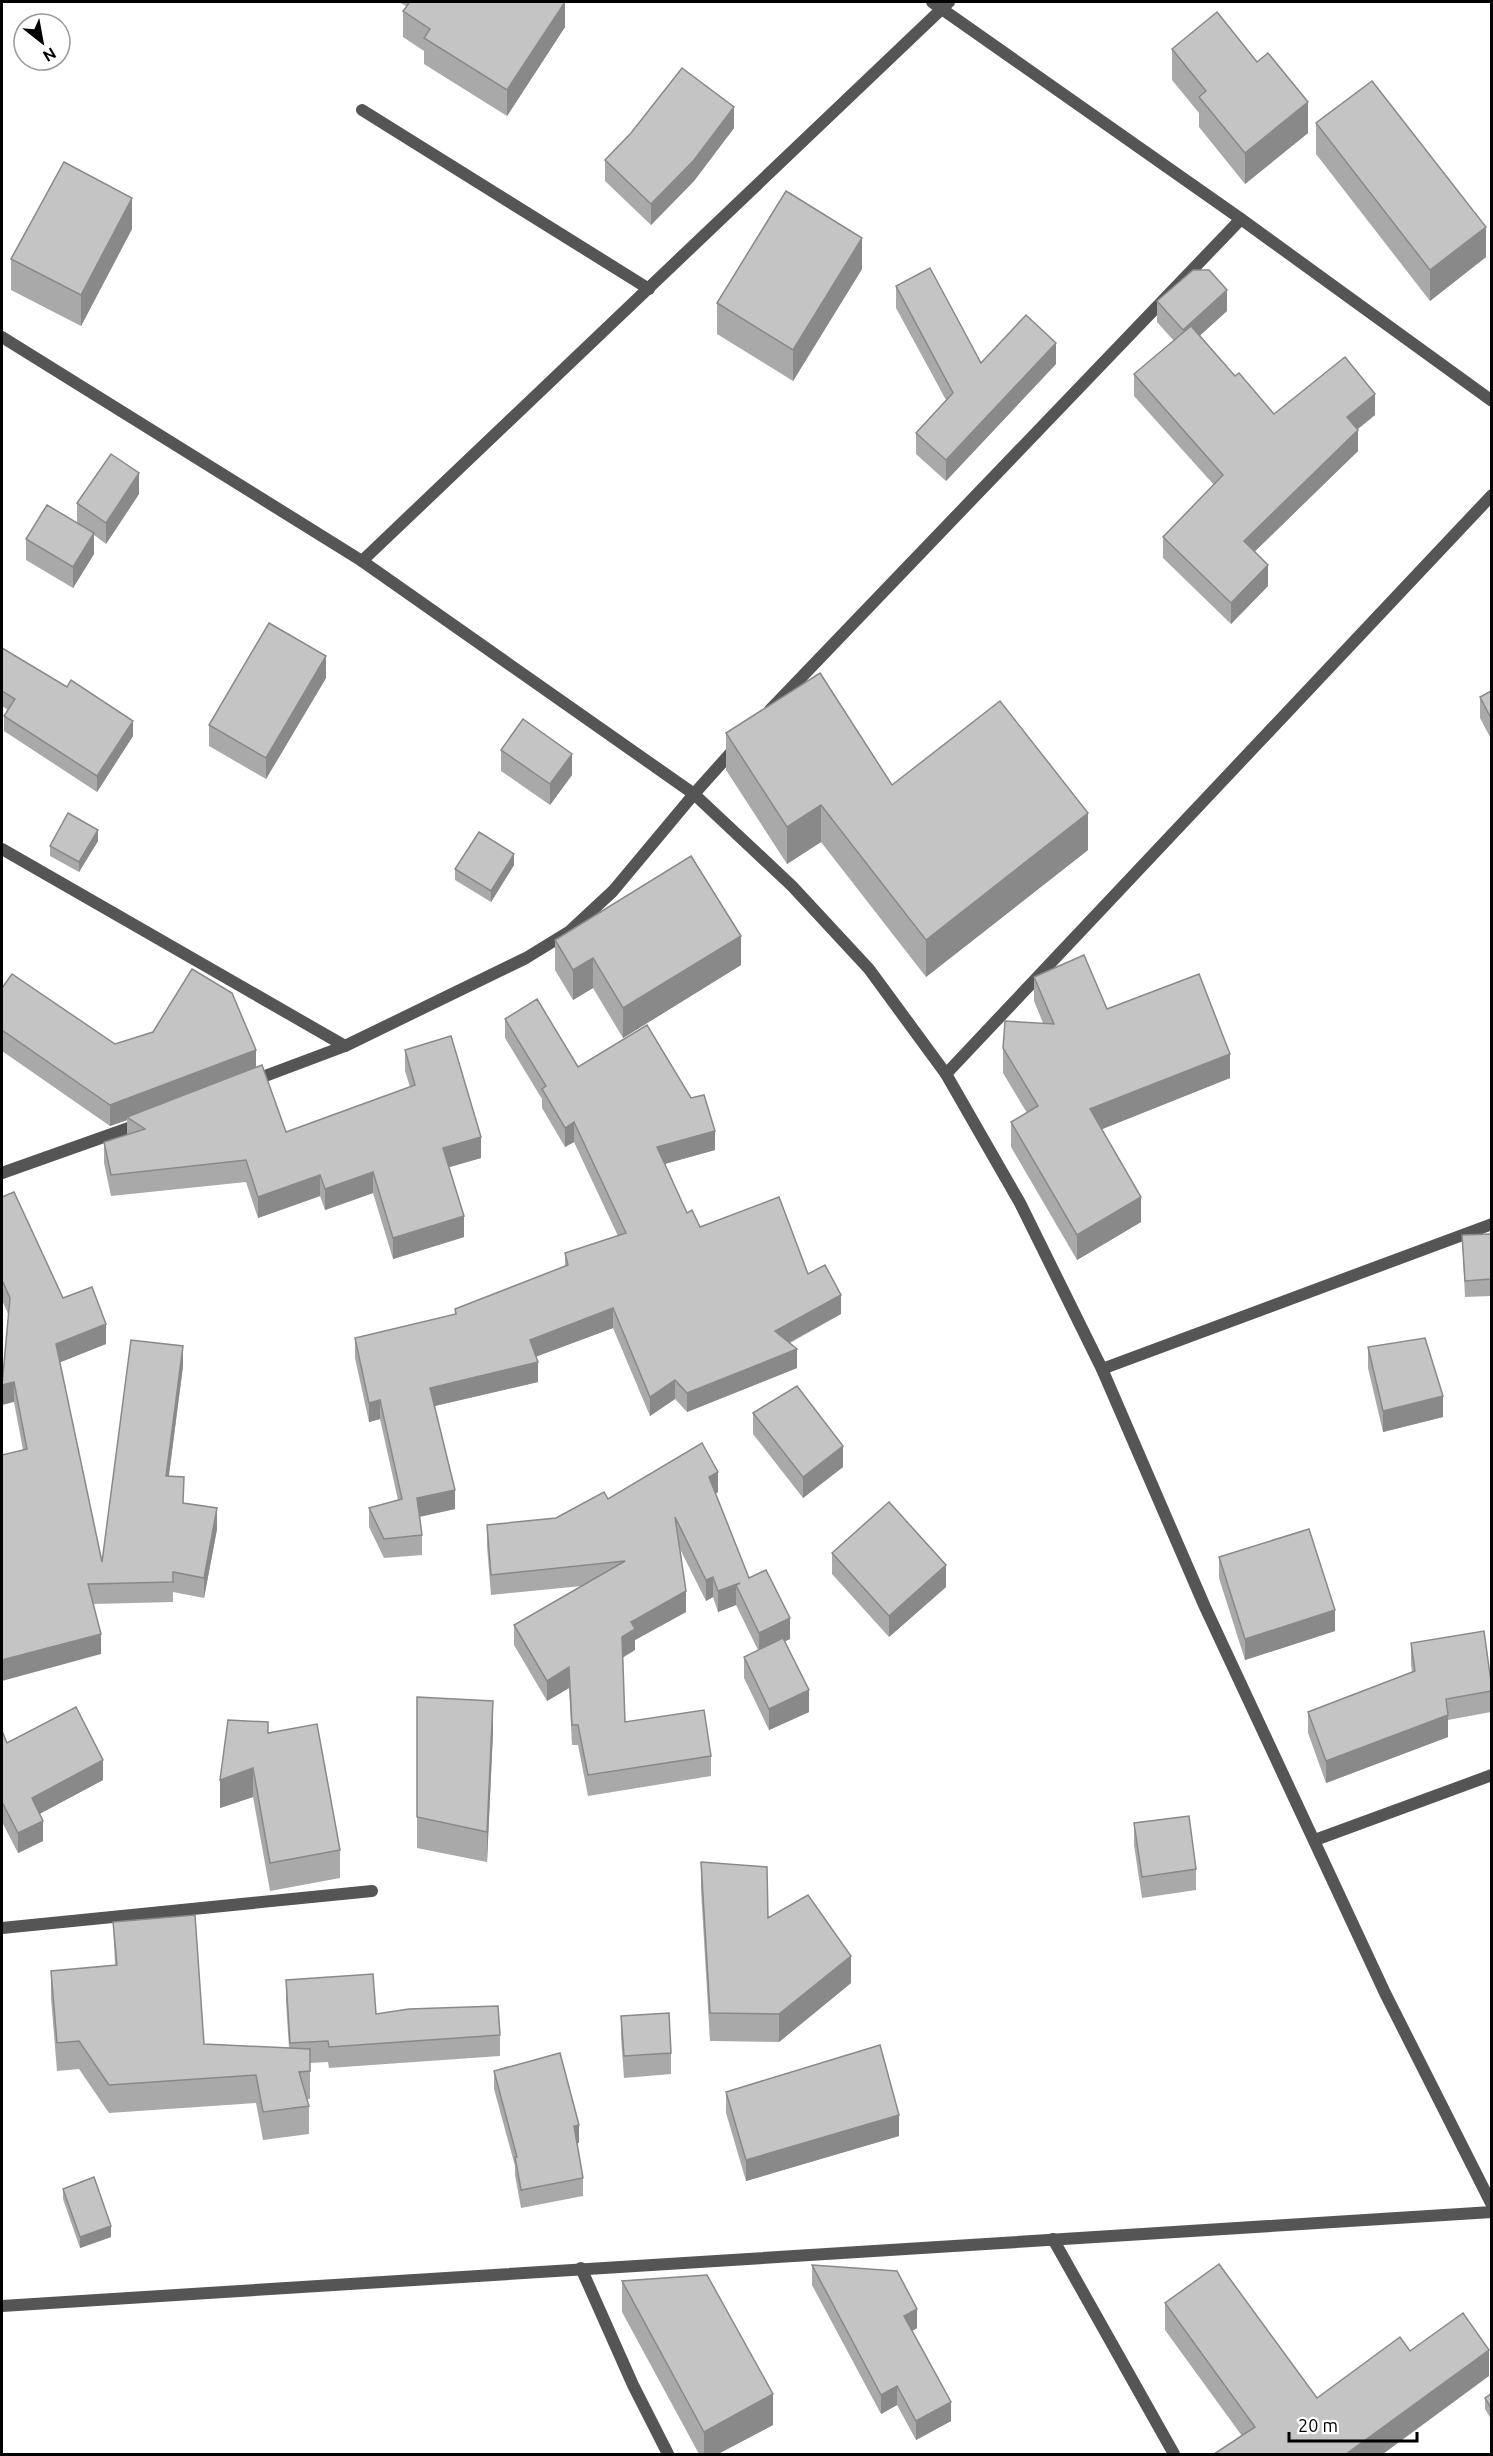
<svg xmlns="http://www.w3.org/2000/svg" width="1493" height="2456" font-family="Ubuntu,sans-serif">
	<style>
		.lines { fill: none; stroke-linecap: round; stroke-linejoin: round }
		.minor { stroke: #555; stroke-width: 12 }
		.tertiary { stroke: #555; stroke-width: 12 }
		.wall { fill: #a9a9a9 }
		.shaded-wall { fill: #898989 }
		.building { fill: #c4c4c4; stroke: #898989; stroke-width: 1.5 }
	</style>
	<rect width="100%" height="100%" fill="#fff"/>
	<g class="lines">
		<g class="minor">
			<polyline points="932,2 1241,219 1492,401"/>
			<polyline points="362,110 649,289"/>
			<polyline points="362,561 694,794 792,886 869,969 946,1074 1020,1203 1102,1369 1205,1607 1385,1993 1492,2205"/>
			<polyline points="770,710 1241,219"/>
			<polyline points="2,849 345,1046"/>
			<polyline points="946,1074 1492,495"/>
			<polyline points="252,1081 345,1046 526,958 570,931 613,891 694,794 736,747"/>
			<polyline points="2,1173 140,1124"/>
			<polyline points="1102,1369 1492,1224"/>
			<polyline points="1315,1840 1492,1775"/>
			<polyline points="2,1928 372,1891"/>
			<polyline points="1053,2239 1174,2454"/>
			<polyline points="581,2268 633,2385 668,2454"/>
			<polyline points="2,2306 1492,2212"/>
		</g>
		<polyline class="tertiary" points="2,337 362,561 949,2"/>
	</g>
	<g class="wall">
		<polygon points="399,2 565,2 565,27 507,116 424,64 424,51 403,37 403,11 406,6"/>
		<polygon points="1172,49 1308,133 1245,184 1199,127 1199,113 1172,80"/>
		<polygon points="1316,123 1486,257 1430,301 1316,154"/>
		<polygon points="734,128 694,181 651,225 605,181 605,160"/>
		<polygon points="132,229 81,326 11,290 11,259"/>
		<polygon points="862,269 793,381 717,334 717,303"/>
		<polygon points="896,286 981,363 1056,364 946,481 916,454 916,433 946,400 896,308"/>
		<polygon points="1157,301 1227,311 1200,335 1235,376 1274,414 1375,415 1357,429 1358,451 1254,552 1268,586 1231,624 1163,558 1163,537 1214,485 1134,396 1134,374 1174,341 1157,322"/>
		<polygon points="139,494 106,544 94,535 94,554 73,588 26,560 26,539 77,523 77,503"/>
		<polygon points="2,648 133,736 97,792 4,731 4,716 8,710 2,706"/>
		<polygon points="326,678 266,779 209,746 209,725"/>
		<polygon points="1491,691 1491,739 1480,718 1480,697"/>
		<polygon points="726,733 892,785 1088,850 926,977 821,842 787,864 726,770"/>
		<polygon points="501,750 572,775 550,805 501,771"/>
		<polygon points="98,841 79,872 50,856 50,846"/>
		<polygon points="514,865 491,902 455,880 455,869"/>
		<polygon points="555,940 741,965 623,1038 593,988 573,1000 555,970"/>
		<polygon points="1034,977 1107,1009 1230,1078 1102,1129 1141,1222 1077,1260 1011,1147 1011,1122 1027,1113 1003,1073 1003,1048 1043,1023 1034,1001"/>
		<polygon points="2,988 115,1044 256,1068 286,1132 410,1087 405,1071 405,1050 481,1158 449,1167 464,1237 393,1259 373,1193 325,1210 320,1196 258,1218 246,1182 111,1196 104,1163 104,1142 127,1135 127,1120 110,1126 2,1051"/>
		<polygon points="505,1019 578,1067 715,1150 665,1164 687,1213 700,1227 808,1274 841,1314 790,1343 797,1368 687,1412 675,1399 650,1416 613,1328 536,1356 538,1382 435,1406 455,1509 420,1517 422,1535 422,1555 384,1558 369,1527 369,1508 398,1500 380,1419 369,1422 355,1358 355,1338 455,1314 455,1309 565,1266 565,1253 618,1236 574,1142 565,1147 542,1108 542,1099 505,1038"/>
		<polygon points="2,1197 63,1298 106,1344 60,1362 102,1562 183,1366 169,1476 184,1503 217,1529 204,1598 173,1592 173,1602 93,1604 101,1654 23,1450 14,1402 8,1314 2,1300"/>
		<polygon points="1491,1234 1491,1296 1465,1297 1462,1235"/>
		<polygon points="1368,1347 1443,1417 1383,1432 1368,1368"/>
		<polygon points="753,1413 843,1467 803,1498 753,1434"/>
		<polygon points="718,1492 715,1494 749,1578 790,1639 784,1641 809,1712 769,1730 744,1678 744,1657 758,1650 736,1605 718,1612 713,1597 706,1601 679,1547 686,1612 635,1640 635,1650 623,1657 625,1722 711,1756 711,1776 588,1796 578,1745 572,1745 569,1688 547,1701 514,1645 514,1625 582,1586 491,1595 487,1546 487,1525 556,1518 608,1499"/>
		<polygon points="832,1553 946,1587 889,1637 832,1574"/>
		<polygon points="1219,1557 1335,1631 1245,1660 1219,1578"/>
		<polygon points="1411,1643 1491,1682 1491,1712 1448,1720 1448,1737 1326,1783 1308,1733 1308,1712 1412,1672 1411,1665"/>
		<polygon points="417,1697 493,1732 487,1862 417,1848"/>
		<polygon points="2,1731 7,1743 103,1780 39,1814 43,1841 18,1853 2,1822"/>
		<polygon points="268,1733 340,1850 340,1878 270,1891 253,1797 220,1808"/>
		<polygon points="1134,1823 1196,1869 1196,1890 1142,1898 1134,1845"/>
		<polygon points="701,1862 851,1983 779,2042 710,2041 701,1890"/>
		<polygon points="113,1922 204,2044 289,2048 286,2001 286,1980 376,2014 500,2035 500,2056 329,2068 328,2062 310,2063 310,2099 307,2099 309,2106 309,2134 263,2140 256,2103 109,2113 79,2069 57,2071 51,1998 51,1971 115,1965"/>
		<polygon points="621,2016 671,2053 671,2074 624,2078 621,2037"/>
		<polygon points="494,2071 579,2143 577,2143 583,2178 583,2196 521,2208 515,2175 515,2166 494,2089"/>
		<polygon points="726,2092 899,2136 746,2181 726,2113"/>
		<polygon points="63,2189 111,2237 80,2248 63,2199"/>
		<polygon points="812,2265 917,2328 912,2331 951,2421 916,2440 897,2405 881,2414 812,2285"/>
		<polygon points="622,2281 773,2425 718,2454 699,2454 622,2312"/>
		<polygon points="1165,2303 1317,2398 1410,2351 1489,2376 1242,2436 1165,2330"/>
		<polygon points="1491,2394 1491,2419 1485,2409 1485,2398"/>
	</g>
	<g class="shaded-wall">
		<polygon points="565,2 565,27 507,116 507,90"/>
		<polygon points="1308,102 1308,133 1245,184 1245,153"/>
		<polygon points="734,107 734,128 694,181 651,225 651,204"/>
		<polygon points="132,198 132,229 81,326 81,295"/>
		<polygon points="1486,227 1486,257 1430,301 1430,270"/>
		<polygon points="862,238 862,269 793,381 793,350"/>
		<polygon points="1227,290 1227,311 1183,351 1183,330"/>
		<polygon points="1056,343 1056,364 946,481 946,460"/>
		<polygon points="1375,394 1375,415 1347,438 1347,417"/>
		<polygon points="1358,430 1358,451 1244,562 1244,541"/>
		<polygon points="139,473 139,494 106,544 106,523"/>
		<polygon points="94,533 94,554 73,588 73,567"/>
		<polygon points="1268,565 1268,586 1231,624 1231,603"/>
		<polygon points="326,656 326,678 266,779 266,758"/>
		<polygon points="133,721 133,736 97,792 97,776"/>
		<polygon points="572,754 572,775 550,805 550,784"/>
		<polygon points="821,805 821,842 787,864 787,827"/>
		<polygon points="1088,813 1088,850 926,977 926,940"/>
		<polygon points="98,830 98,841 79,872 79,862"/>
		<polygon points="514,854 514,865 491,902 491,891"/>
		<polygon points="741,936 741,965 623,1038 623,1008"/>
		<polygon points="593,958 593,988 573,1000 573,970"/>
		<polygon points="256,1050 256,1071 127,1117 127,1120 110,1126 110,1105"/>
		<polygon points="1230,1054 1230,1078 1090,1134 1090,1109"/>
		<polygon points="574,1122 574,1142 565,1147 565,1128"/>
		<polygon points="715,1131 715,1150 657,1166 657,1147"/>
		<polygon points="481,1137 481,1158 443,1169 443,1148"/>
		<polygon points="373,1172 373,1193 325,1210 325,1189"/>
		<polygon points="320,1175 320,1196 258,1218 258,1197"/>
		<polygon points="1141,1197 1141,1222 1077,1260 1077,1235"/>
		<polygon points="464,1216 464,1237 393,1259 393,1238"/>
		<polygon points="841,1295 841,1314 775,1350 775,1331"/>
		<polygon points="613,1308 613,1328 530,1359 530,1340"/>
		<polygon points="106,1324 106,1344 56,1364 56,1344"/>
		<polygon points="183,1346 183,1366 166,1496 166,1476"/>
		<polygon points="797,1349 797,1368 687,1412 687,1393"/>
		<polygon points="538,1362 538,1382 430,1407 430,1388"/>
		<polygon points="675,1380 675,1399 650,1416 650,1397"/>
		<polygon points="14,1382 14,1402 2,1405 2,1385"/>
		<polygon points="1443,1396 1443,1417 1383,1432 1383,1411"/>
		<polygon points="380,1400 380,1419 369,1422 369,1403"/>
		<polygon points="843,1446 843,1467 803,1498 803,1477"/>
		<polygon points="718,1472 718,1492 709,1498 709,1477"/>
		<polygon points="455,1490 455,1509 417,1517 417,1498"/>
		<polygon points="217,1508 217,1529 204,1598 204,1578"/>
		<polygon points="946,1565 946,1587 889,1637 889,1616"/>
		<polygon points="713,1577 713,1597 706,1601 706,1580"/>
		<polygon points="736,1585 736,1605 718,1612 718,1591"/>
		<polygon points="686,1591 686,1612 635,1640 635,1650 622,1658 622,1637 631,1622"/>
		<polygon points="1335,1610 1335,1631 1245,1660 1245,1639"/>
		<polygon points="790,1618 790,1639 759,1654 759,1633"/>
		<polygon points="101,1634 101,1654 2,1681 2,1660"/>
		<polygon points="569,1667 569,1688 547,1701 547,1681"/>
		<polygon points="809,1690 809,1712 769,1730 769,1709"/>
		<polygon points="493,1701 493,1732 487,1862 487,1832"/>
		<polygon points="1448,1715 1448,1737 1326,1783 1326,1761"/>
		<polygon points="103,1760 103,1780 32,1818 32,1798"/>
		<polygon points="253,1768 253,1797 220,1808 220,1780"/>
		<polygon points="43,1821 43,1841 18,1853 18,1833"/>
		<polygon points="851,1956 851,1983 779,2042 779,2014"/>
		<polygon points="899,2115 899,2136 746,2181 746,2160"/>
		<polygon points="579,2125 579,2143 574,2144 574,2126"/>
		<polygon points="111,2226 111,2237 80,2248 80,2237"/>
		<polygon points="917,2309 917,2328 904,2336 904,2316"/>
		<polygon points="1489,2350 1489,2376 1383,2454 1346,2454"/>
		<polygon points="897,2386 897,2405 881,2414 881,2395"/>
		<polygon points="773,2394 773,2425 718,2454 704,2454 704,2432"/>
		<polygon points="951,2402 951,2421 916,2440 916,2421"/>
	</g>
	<g class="building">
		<polygon points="410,2 565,2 507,90 424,38 430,29 403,11"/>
		<polygon points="1217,12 1257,62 1268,53 1308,102 1245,153 1199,97 1206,91 1172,49"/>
		<polygon points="682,68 734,107 694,160 651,204 605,160 631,133"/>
		<polygon points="1372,81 1486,227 1430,270 1316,123"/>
		<polygon points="64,162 132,198 81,295 11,259"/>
		<polygon points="786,191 862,238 793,350 717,303"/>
		<polygon points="930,268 981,363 1026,315 1056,343 946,460 916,433 953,393 896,286"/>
		<polygon points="1193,270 1209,270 1227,290 1183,330 1157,301"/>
		<polygon points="1191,326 1235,376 1239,373 1274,414 1345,357 1375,394 1347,417 1358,430 1244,541 1268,565 1231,603 1163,537 1223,475 1134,374"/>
		<polygon points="111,454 139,473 106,523 77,503"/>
		<polygon points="47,505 94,533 73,567 26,539"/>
		<polygon points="269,623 326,656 266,758 209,725"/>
		<polygon points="2,648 67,687 71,680 133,721 97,776 4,716 15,699 2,691"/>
		<polygon points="820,673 892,785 1000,701 1088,813 926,940 821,805 787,827 726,733"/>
		<polygon points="1491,691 1491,718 1480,697"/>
		<polygon points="523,719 572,754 550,784 501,750"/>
		<polygon points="68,813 98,830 79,862 50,846"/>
		<polygon points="479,832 514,854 491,891 455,869"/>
		<polygon points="691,856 741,936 623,1008 593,958 573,970 555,940"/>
		<polygon points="1084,955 1107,1009 1199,974 1230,1054 1090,1109 1141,1197 1077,1235 1011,1122 1038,1106 1003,1048 1005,1021 1054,1024 1034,977"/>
		<polygon points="192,969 232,993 256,1050 110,1105 2,1030 2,988 12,974 115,1044 153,1032"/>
		<polygon points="537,999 578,1067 647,1025 691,1098 704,1095 715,1131 657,1147 687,1213 692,1210 700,1227 779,1197 808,1274 825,1265 841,1295 775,1331 797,1349 687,1393 675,1380 650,1397 613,1308 530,1340 538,1362 430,1388 455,1490 417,1498 422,1535 384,1539 369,1508 402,1499 380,1400 369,1403 355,1338 456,1314 455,1309 568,1265 565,1253 626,1233 574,1122 565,1128 542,1089 546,1086 505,1019"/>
		<polygon points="451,1036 481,1137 443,1148 464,1216 393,1238 373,1172 325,1189 320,1175 258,1197 246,1160 111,1175 104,1142 145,1129 127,1117 262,1065 286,1132 415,1085 405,1050"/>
		<polygon points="14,1192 63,1298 92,1287 106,1324 56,1344 102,1562 131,1340 183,1346 166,1476 184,1477 183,1503 217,1508 204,1578 173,1572 173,1582 88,1584 101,1634 2,1660 2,1455 27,1449 14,1382 2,1385 10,1298 2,1280 2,1197"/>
		<polygon points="1491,1234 1491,1279 1465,1281 1462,1235"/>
		<polygon points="1425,1338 1443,1396 1383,1411 1368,1347"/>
		<polygon points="797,1386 843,1446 803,1477 753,1413"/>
		<polygon points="702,1443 718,1472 709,1477 749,1578 766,1570 790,1618 759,1633 736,1585 740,1583 718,1591 713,1577 706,1580 675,1517 686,1591 631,1622 635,1629 622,1637 625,1722 704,1710 711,1756 588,1775 578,1725 572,1725 569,1667 547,1681 514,1625 625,1561 491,1575 487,1525 556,1518 604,1492 608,1499"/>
		<polygon points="889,1502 946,1565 889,1616 832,1553"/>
		<polygon points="1309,1529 1335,1610 1245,1639 1219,1557"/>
		<polygon points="1484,1631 1491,1682 1491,1691 1446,1699 1448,1715 1326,1761 1308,1712 1415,1671 1411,1643"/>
		<polygon points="783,1638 809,1690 769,1709 744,1657"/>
		<polygon points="417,1697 493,1701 487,1832 417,1817"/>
		<polygon points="76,1707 103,1760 32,1798 43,1821 18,1833 2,1802 2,1731 7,1743"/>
		<polygon points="228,1720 268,1722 268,1733 317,1724 340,1850 270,1863 253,1768 220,1780"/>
		<polygon points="1189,1816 1196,1869 1142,1877 1134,1823"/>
		<polygon points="701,1862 767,1867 768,1918 808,1895 851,1956 779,2014 710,2013"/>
		<polygon points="195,1915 204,2044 310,2049 310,2071 299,2072 309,2106 263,2112 256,2075 109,2085 79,2041 57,2043 51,1971 117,1965 113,1922"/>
		<polygon points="373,1974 376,2014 409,2009 498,2006 500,2035 329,2047 328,2041 290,2043 286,1980"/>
		<polygon points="669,2013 671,2053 624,2056 621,2016"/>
		<polygon points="880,2045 899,2115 746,2160 726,2092"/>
		<polygon points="560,2053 579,2125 574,2126 583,2178 521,2190 515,2157 517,2157 494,2071"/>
		<polygon points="94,2177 111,2226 80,2237 63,2189"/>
		<polygon points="1219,2264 1317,2398 1400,2337 1410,2351 1463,2313 1489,2350 1346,2454 1214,2454 1255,2427 1165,2303"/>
		<polygon points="812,2265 897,2271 917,2309 904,2316 951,2402 916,2421 897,2386 881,2395"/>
		<polygon points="707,2275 773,2394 704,2432 622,2281"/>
		<polygon points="1491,2394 1491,2408 1485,2398"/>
	</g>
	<rect width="1493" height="2456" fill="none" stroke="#000000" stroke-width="6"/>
	<g transform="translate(42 42) rotate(149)"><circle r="28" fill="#ffffff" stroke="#999999" stroke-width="1.5"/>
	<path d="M0-4.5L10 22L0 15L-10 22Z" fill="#000000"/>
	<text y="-9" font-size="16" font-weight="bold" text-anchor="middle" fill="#000000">N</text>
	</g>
	<path d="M1289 2432v9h128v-9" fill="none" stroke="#000000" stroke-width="3"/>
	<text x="1298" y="2432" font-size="18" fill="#000000" stroke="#ffffff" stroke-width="4.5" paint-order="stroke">20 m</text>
</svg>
